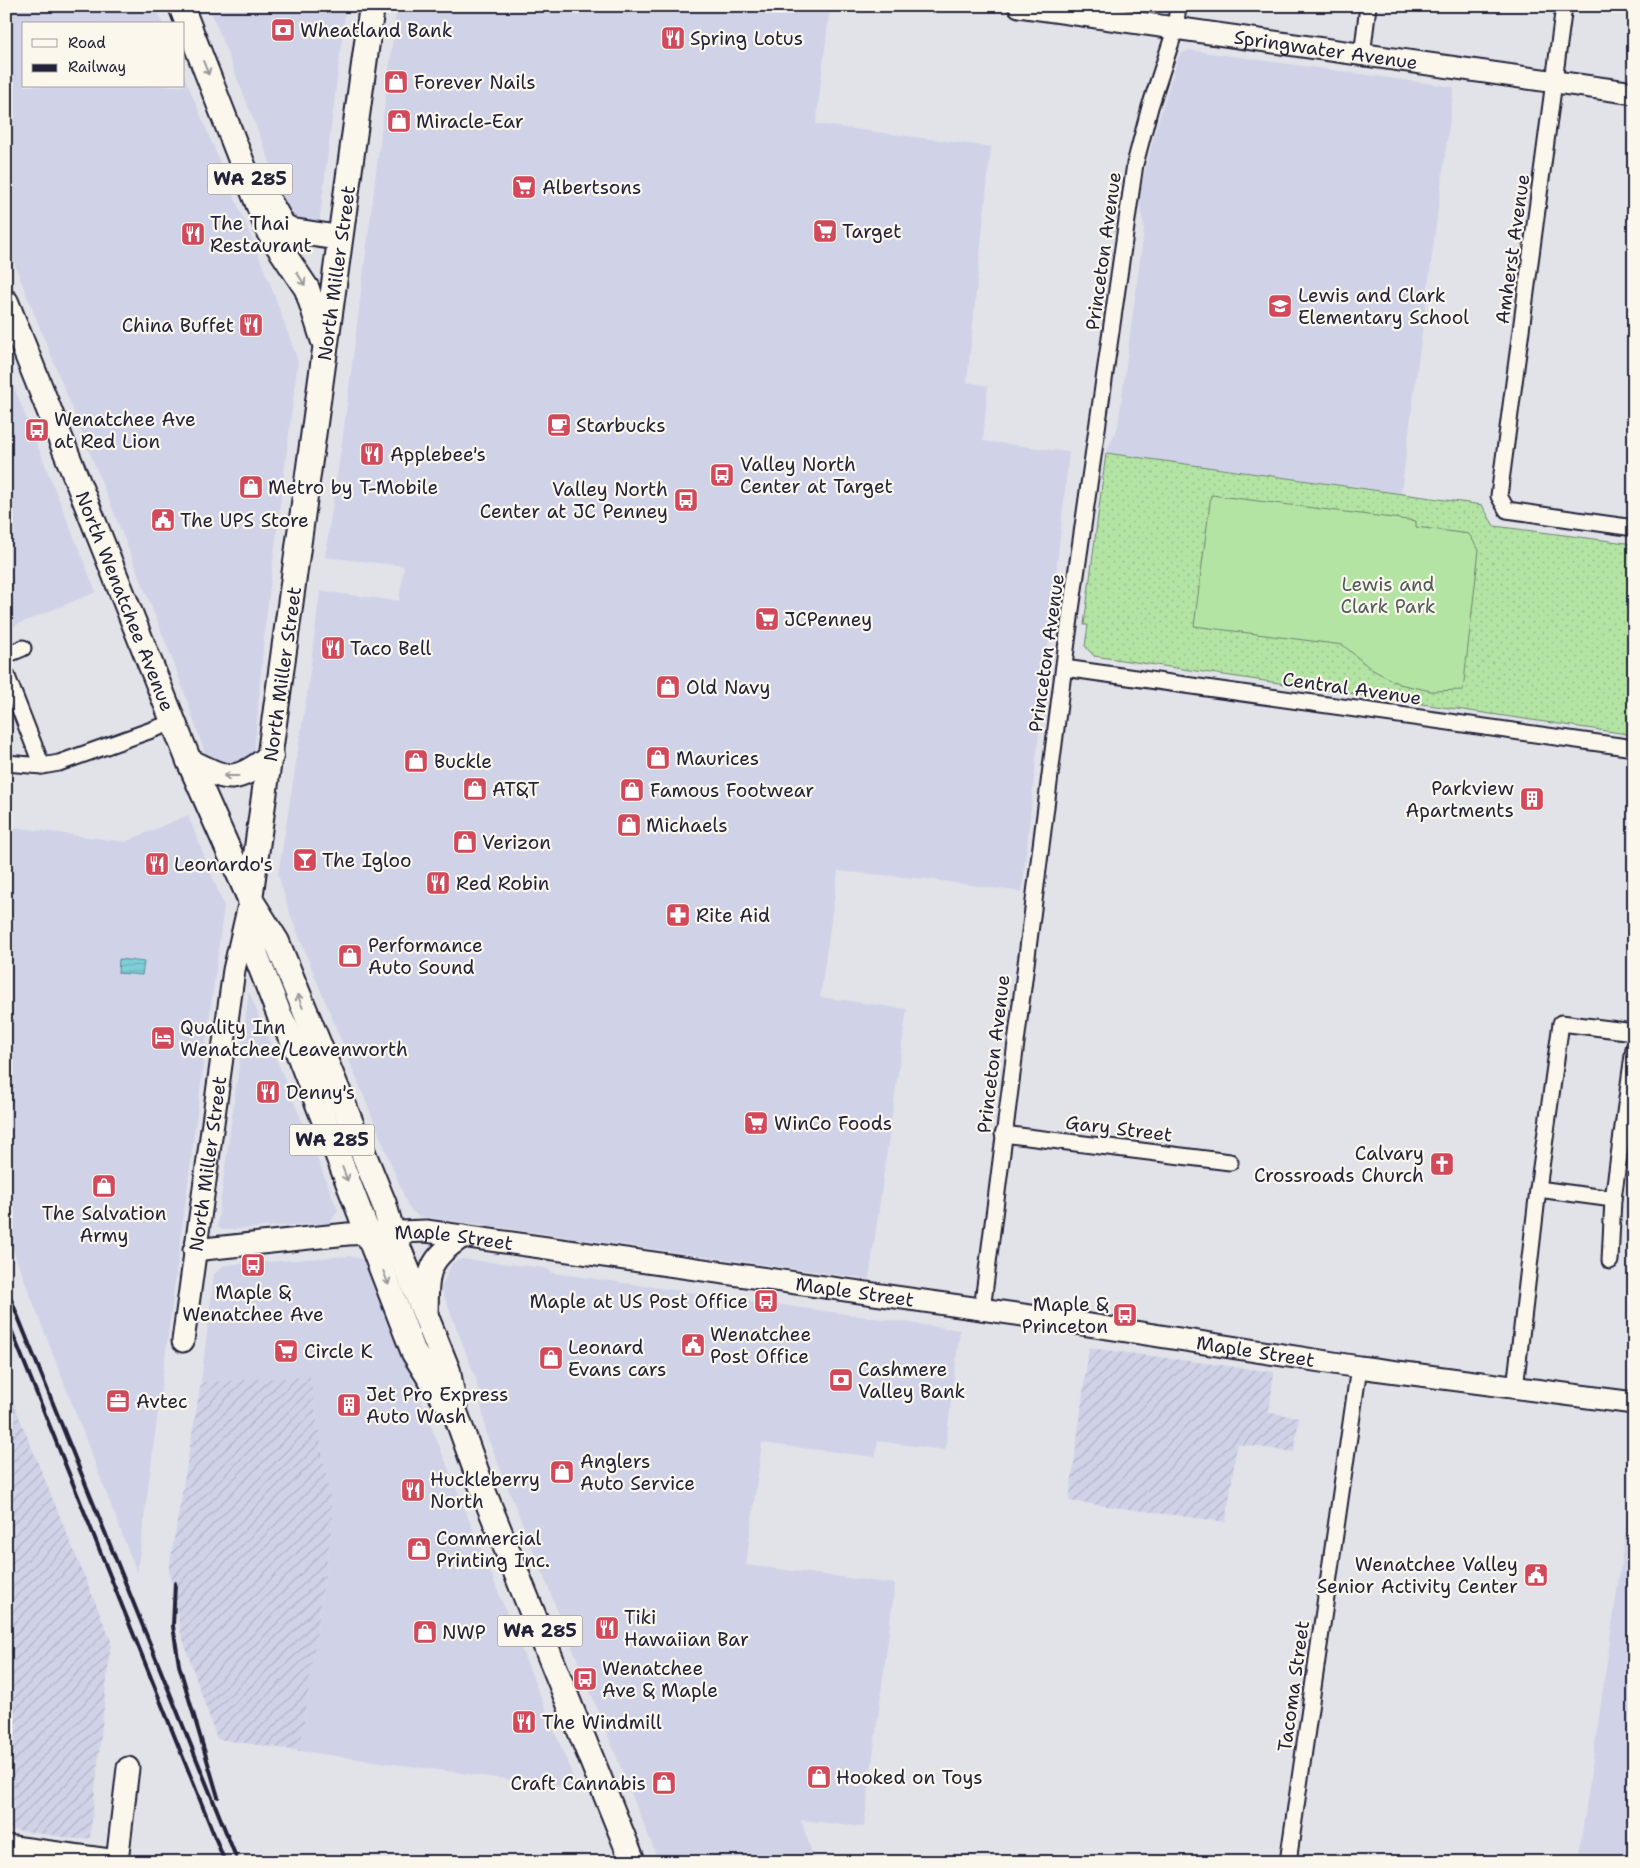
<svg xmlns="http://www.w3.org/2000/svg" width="1640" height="1868" font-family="'Shantell Sans',sans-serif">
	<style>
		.built { fill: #d0d3e7 }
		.industrial { fill: url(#industrial-furrows) }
		.grass { fill: url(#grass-dots); stroke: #6b8370 }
		.pitch { fill: #b4e4a4; stroke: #6b8370 }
		.water { fill: url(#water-rules); stroke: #5a8a9a }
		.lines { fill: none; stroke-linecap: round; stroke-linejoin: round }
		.street-casing { stroke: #22223b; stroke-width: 19 }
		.secondary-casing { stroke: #22223b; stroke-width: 25 }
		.primary-casing { stroke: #22223b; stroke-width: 28 }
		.street { stroke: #fbf7ec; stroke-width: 15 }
		.secondary { stroke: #fbf7ec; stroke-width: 21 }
		.primary { stroke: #fbf7ec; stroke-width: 24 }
		.rail { stroke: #22223b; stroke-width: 4 }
		.oneway { stroke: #99979c }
		.labels { text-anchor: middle; stroke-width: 4.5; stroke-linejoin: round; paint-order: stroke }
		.shield { fill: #fbf7ec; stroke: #636270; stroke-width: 1 }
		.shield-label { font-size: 18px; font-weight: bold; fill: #22223b }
		.poi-label { font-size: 19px; fill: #22223b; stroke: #fbf7ec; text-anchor: start }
		.street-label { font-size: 19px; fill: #22223b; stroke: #fbf7ec }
		.park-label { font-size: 19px; fill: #4e5c5a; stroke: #fbf7ec }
	</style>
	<defs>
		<pattern id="industrial-furrows" width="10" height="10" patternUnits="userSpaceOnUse" patternTransform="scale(1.25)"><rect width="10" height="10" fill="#d0d3e7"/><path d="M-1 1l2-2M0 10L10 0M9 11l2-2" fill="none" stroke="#b2b5c7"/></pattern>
		<pattern id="grass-dots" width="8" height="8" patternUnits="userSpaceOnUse" patternTransform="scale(1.25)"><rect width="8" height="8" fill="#b4e4a4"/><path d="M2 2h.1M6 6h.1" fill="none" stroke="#9ac38e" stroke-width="1.8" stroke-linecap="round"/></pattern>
		<pattern id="water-rules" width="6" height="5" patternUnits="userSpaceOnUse" patternTransform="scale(1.25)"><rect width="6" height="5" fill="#7fcfd9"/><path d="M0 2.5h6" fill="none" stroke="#6db1bb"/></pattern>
	</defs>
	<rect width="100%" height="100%" fill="#e2e2e9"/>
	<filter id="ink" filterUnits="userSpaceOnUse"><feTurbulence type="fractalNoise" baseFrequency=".02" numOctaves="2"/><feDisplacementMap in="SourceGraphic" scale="10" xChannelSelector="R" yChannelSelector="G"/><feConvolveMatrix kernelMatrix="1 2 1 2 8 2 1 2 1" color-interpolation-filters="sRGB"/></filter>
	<g filter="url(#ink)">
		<g class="built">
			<polygon points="6,6 156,6 163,24 24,24 24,86 184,86 184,75 271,286 298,361 265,627 253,765 209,765 174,663 6,243"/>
			<polygon points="209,6 346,6 319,225 293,221"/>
			<polygon points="397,6 830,6 816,124 991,147 967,382 988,386 983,441 1069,452 1022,892 926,879 838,871 820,997 907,1009 869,1279 418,1216 409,1208 291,917 278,875 308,688 320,591 399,601 404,566 325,557 344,428"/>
			<polygon points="1189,50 1454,87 1401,493 1106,453 1118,426 1144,229 1139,197 1155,131 1179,55"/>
			<polygon points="6,367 96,592 6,629"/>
			<polygon points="188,815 224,906 137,1573 6,1232 6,826 125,842"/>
			<polygon points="249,992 338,1210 330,1223 223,1230 217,1227"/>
			<polygon points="349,1256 364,1260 578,1789 300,1751 333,1517 310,1378 201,1382 214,1274 224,1265"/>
			<polygon points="462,1259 546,1268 553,1273 960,1330 945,1450 878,1441 875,1457 762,1443 746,1565 895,1584 864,1827 801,1820 815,1862 659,1862 487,1436 476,1379 441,1288 452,1263"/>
			<polygon points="1634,1472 1634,1862 1578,1862 1592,1766"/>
		</g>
		<g class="industrial">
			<polygon points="1089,1348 1274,1372 1269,1413 1299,1417 1294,1452 1237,1444 1226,1522 1069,1501"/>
			<polygon points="310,1377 333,1517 300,1751 217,1739 181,1634 169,1569 201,1382"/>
			<polygon points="6,1385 111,1641 90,1838 78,1839 6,1829"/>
		</g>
		<polygon class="grass" points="1106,453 1482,505 1494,526 1634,544 1634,735 1094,656 1085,646 1088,625 1084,625"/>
		<polygon class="pitch" points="1211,495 1416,521 1416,527 1469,534 1479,550 1463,690 1431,691 1399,684 1371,669 1343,645 1194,626"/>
		<polygon class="water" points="119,959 144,962 142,975 118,973"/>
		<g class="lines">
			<defs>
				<g id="street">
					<polyline points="1564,6 1499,496 1507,510 1634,528"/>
					<polyline points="1362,56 1368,6"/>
					<polyline points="6,655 23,648"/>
					<polyline points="1064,668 1634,748"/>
					<polyline points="6,674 42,766"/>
					<polyline points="6,763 42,766 59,763 174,722"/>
					<polyline points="1003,1134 1230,1162"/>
					<polyline points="1538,1189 1613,1199"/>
					<polyline points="1610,1261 1613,1199 1634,1048"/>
					<polyline points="982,1310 1071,610 1135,164 1150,107 1175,30 1178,6"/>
					<polyline points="1515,1388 1538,1189 1561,1023 1634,1032"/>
					<polyline points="1288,1862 1359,1367"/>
				</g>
				<g id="secondary">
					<path id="s1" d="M1019 6 1634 93"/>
					<path id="s2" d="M194 1250 348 1234 426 1231 1044 1318 1359 1367 1634 1403"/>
					<path d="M427 1317C428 1273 425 1261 464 1236"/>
					<path id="s3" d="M183 1341 234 970 248 909"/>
					<polyline points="6,1846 117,1861"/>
					<polyline points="117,1862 128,1768"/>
				</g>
				<g id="primary">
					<polyline points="181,6 269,232 307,289 323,339"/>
					<polyline points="372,6 250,899 256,955 279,1014 296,1047 414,1353 437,1390 452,1409"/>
					<polyline points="270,203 283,226 293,231 340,238"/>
					<path id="s4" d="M6 302 189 761 250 899 277 942 384 1204 392 1232 448 1371 455 1412 484 1493 633 1862"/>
					<path d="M189 761C230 781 233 784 271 756"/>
				</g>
			</defs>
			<use href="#street" class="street-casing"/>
			<use href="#secondary" class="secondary-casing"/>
			<use href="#primary" class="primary-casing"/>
			<use href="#street" class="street"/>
			<use href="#secondary" class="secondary"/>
			<use href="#primary" class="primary"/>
			<g class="rail">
				<polyline points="6,1287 238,1862"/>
				<polyline points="6,1317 225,1862"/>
				<polyline points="175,1583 173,1626 179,1665 218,1797"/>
			</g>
		</g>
		<defs><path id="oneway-shaft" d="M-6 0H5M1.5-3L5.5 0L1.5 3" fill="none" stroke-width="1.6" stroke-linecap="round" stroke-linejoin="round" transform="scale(1.25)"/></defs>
		<g class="oneway">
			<use href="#oneway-shaft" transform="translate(206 68) rotate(68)"/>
			<use href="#oneway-shaft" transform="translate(301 279) rotate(58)"/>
			<use href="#oneway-shaft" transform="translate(231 776) rotate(180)"/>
			<use href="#oneway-shaft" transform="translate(300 1001) rotate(-111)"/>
			<use href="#oneway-shaft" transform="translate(345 1174) rotate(69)"/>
			<use href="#oneway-shaft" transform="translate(386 1278) rotate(69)"/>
		</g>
	</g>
	<defs>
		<symbol id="bank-square" viewBox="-11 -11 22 22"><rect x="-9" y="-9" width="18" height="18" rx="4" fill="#d1495b" stroke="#fbf7ec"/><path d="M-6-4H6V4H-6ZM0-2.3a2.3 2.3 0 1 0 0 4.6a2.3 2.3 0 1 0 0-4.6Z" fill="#fff"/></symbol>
		<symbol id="restaurant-square" viewBox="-11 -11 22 22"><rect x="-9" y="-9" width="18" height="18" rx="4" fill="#d1495b" stroke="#fbf7ec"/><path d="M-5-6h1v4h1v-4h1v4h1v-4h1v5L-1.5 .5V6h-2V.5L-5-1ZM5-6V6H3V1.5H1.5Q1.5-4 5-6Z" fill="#fff"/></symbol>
		<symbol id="shop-square" viewBox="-11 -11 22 22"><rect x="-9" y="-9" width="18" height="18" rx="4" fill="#d1495b" stroke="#fbf7ec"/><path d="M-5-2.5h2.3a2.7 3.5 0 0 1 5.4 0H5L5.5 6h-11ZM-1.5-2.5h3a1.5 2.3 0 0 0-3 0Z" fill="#fff"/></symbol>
		<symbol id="supermarket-square" viewBox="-11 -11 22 22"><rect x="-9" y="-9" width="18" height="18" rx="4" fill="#d1495b" stroke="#fbf7ec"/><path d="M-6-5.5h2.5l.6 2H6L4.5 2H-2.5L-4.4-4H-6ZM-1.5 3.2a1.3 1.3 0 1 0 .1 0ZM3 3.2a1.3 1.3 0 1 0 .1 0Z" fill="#fff"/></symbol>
		<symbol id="school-square" viewBox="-11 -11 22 22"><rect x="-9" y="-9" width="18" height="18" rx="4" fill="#d1495b" stroke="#fbf7ec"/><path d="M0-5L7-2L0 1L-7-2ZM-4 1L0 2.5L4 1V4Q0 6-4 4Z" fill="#fff"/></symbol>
		<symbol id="cafe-square" viewBox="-11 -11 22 22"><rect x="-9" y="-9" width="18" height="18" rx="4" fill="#d1495b" stroke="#fbf7ec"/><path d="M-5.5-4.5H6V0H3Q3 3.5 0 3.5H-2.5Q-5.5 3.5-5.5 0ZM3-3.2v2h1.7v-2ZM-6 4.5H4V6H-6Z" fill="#fff"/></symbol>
		<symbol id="bus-square" viewBox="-11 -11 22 22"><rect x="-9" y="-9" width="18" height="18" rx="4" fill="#d1495b" stroke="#fbf7ec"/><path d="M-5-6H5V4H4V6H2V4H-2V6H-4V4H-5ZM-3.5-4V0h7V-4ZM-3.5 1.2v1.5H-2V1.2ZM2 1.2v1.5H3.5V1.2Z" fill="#fff"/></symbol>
		<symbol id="civic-square" viewBox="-11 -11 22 22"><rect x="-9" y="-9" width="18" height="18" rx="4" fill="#d1495b" stroke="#fbf7ec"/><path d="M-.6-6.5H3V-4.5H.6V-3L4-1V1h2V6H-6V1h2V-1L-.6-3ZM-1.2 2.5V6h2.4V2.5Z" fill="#fff"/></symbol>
		<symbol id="building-square" viewBox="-11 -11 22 22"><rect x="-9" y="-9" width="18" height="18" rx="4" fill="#d1495b" stroke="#fbf7ec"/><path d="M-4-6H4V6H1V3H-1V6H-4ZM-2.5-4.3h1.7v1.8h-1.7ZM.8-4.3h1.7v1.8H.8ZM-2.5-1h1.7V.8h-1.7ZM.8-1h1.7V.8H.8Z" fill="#fff"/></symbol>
		<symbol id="bar-square" viewBox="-11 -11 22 22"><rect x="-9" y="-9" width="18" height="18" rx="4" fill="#d1495b" stroke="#fbf7ec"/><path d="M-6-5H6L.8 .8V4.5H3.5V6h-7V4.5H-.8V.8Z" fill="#fff"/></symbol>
		<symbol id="pharmacy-square" viewBox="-11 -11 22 22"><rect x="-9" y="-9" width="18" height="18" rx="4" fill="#d1495b" stroke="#fbf7ec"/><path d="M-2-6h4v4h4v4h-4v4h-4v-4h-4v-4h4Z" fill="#fff"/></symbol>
		<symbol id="hotel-square" viewBox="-11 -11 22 22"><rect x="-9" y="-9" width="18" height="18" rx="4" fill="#d1495b" stroke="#fbf7ec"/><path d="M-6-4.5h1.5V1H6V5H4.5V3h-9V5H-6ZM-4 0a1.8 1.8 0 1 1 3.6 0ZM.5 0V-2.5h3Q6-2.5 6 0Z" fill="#fff"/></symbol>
		<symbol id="church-square" viewBox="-11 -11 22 22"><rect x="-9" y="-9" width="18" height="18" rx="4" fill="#d1495b" stroke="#fbf7ec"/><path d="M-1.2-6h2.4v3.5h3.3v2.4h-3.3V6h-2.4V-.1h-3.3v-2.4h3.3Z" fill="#fff"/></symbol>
		<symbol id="office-square" viewBox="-11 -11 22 22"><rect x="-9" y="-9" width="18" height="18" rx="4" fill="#d1495b" stroke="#fbf7ec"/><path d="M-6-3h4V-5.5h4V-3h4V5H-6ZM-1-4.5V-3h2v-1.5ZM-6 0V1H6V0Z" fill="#fff"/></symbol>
	</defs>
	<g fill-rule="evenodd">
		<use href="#bank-square" x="269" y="16" width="28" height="28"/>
		<use href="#restaurant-square" x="659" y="24" width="28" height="28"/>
		<use href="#shop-square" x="382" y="68" width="28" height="28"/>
		<use href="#shop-square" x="385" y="107" width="28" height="28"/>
		<use href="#supermarket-square" x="510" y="173" width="28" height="28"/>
		<use href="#supermarket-square" x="811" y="217" width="28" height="28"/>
		<use href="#restaurant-square" x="179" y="220" width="28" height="28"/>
		<use href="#school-square" x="1266" y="292" width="28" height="28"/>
		<use href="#restaurant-square" x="237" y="311" width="28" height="28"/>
		<use href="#cafe-square" x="545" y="411" width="28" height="28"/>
		<use href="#bus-square" x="23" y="416" width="28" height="28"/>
		<use href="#restaurant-square" x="358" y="440" width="28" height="28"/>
		<use href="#bus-square" x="708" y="461" width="28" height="28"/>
		<use href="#shop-square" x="237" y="473" width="28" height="28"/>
		<use href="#bus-square" x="672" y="486" width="28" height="28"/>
		<use href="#civic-square" x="149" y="506" width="28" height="28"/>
		<use href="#supermarket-square" x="753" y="605" width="28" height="28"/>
		<use href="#restaurant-square" x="319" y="634" width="28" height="28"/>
		<use href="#shop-square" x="654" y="673" width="28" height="28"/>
		<use href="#shop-square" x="644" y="744" width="28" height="28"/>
		<use href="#shop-square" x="402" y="747" width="28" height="28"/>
		<use href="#shop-square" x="461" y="775" width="28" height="28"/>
		<use href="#shop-square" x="618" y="776" width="28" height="28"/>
		<use href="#building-square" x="1518" y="785" width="28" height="28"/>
		<use href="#shop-square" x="615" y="811" width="28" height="28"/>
		<use href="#shop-square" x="451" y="828" width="28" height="28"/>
		<use href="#bar-square" x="291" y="846" width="28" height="28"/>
		<use href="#restaurant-square" x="143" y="850" width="28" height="28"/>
		<use href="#restaurant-square" x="424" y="869" width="28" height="28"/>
		<use href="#pharmacy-square" x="664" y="901" width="28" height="28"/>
		<use href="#shop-square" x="336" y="942" width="28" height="28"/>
		<use href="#hotel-square" x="149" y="1024" width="28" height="28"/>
		<use href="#restaurant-square" x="254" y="1078" width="28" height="28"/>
		<use href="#supermarket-square" x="742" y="1109" width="28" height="28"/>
		<use href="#church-square" x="1428" y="1150" width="28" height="28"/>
		<use href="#shop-square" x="90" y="1172" width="28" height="28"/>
		<use href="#bus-square" x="239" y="1251" width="28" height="28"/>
		<use href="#bus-square" x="752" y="1287" width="28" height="28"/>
		<use href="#bus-square" x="1111" y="1301" width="28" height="28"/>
		<use href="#civic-square" x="679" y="1331" width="28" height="28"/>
		<use href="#supermarket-square" x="272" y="1337" width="28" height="28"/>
		<use href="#shop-square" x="537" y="1344" width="28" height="28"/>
		<use href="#bank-square" x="827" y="1366" width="28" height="28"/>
		<use href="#office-square" x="104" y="1387" width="28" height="28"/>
		<use href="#building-square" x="335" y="1391" width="28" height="28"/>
		<use href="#shop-square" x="548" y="1458" width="28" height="28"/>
		<use href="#restaurant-square" x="399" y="1476" width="28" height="28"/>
		<use href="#shop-square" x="405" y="1535" width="28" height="28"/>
		<use href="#civic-square" x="1522" y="1561" width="28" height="28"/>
		<use href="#restaurant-square" x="593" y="1614" width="28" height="28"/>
		<use href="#shop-square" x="411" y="1618" width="28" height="28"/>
		<use href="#bus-square" x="571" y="1665" width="28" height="28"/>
		<use href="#restaurant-square" x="510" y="1708" width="28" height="28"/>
		<use href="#shop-square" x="805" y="1763" width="28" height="28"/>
		<use href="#shop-square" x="650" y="1769" width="28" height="28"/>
	</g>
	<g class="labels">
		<g class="shield">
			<rect x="207.5" y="163.5" width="85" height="31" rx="4"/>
			<rect x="289.5" y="1124.5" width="85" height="31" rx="4"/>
			<rect x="497.5" y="1615.5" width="85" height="31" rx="4"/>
		</g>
		<g class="shield-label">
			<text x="250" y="185">WA 285</text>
			<text x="332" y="1146">WA 285</text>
			<text x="540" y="1637">WA 285</text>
		</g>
		<g class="poi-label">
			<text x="300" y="37">Wheatland Bank</text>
			<text x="690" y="45">Spring Lotus</text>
			<text x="414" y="89">Forever Nails</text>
			<text x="416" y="128">Miracle-Ear</text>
			<text x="542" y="194">Albertsons</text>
			<text x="210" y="230">The Thai<tspan x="210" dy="22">Restaurant</tspan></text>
			<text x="842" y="238">Target</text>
			<text x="1298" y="302">Lewis and Clark<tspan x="1298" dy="22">Elementary School</tspan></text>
			<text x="234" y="332" text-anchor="end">China Buffet</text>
			<text x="54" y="426">Wenatchee Ave<tspan x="54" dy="22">at Red Lion</tspan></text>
			<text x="576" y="432">Starbucks</text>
			<text x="390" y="461">Applebee's</text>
			<text x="740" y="471">Valley North<tspan x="740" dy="22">Center at Target</tspan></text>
			<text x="268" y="494">Metro by T-Mobile</text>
			<text x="668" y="496" text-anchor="end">Valley North<tspan x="668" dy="22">Center at JC Penney</tspan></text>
			<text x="180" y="527">The UPS Store</text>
			<text x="784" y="626">JCPenney</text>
			<text x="350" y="655">Taco Bell</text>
			<text x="686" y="694">Old Navy</text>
			<text x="676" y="765">Maurices</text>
			<text x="434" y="768">Buckle</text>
			<text x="1514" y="795" text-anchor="end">Parkview<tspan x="1514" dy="22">Apartments</tspan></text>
			<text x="492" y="796">AT&amp;T</text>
			<text x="650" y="797">Famous Footwear</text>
			<text x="646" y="832">Michaels</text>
			<text x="482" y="849">Verizon</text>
			<text x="322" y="867">The Igloo</text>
			<text x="174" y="871">Leonardo's</text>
			<text x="456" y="890">Red Robin</text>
			<text x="696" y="922">Rite Aid</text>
			<text x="368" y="952">Performance<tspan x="368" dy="22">Auto Sound</tspan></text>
			<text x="180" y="1034">Quality Inn<tspan x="180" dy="22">Wenatchee/Leavenworth</tspan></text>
			<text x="286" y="1099">Denny's</text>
			<text x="774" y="1130">WinCo Foods</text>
			<text x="1424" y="1160" text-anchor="end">Calvary<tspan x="1424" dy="22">Crossroads Church</tspan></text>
			<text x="104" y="1220" text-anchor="middle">The Salvation<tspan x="104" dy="22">Army</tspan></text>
			<text x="253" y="1299" text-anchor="middle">Maple &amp;<tspan x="253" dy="22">Wenatchee Ave</tspan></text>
			<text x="748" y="1308" text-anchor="end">Maple at US Post Office</text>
			<text x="1108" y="1311" text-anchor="end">Maple &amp;<tspan x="1108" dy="22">Princeton</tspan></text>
			<text x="710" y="1341">Wenatchee<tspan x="710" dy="22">Post Office</tspan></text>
			<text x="568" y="1354">Leonard<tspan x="568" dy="22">Evans cars</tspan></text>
			<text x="304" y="1358">Circle K</text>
			<text x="858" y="1376">Cashmere<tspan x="858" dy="22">Valley Bank</tspan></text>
			<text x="366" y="1401">Jet Pro Express<tspan x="366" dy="22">Auto Wash</tspan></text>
			<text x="136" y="1408">Avtec</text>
			<text x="580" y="1468">Anglers<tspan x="580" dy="22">Auto Service</tspan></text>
			<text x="430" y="1486">Huckleberry<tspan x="430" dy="22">North</tspan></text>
			<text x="436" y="1545">Commercial<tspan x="436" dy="22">Printing Inc.</tspan></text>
			<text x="1518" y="1571" text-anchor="end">Wenatchee Valley<tspan x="1518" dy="22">Senior Activity Center</tspan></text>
			<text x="624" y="1624">Tiki<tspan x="624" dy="22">Hawaiian Bar</tspan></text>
			<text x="442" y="1639">NWP</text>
			<text x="602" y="1675">Wenatchee<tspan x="602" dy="22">Ave &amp; Maple</tspan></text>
			<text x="542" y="1729">The Windmill</text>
			<text x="836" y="1784">Hooked on Toys</text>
			<text x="646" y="1790" text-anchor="end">Craft Cannabis</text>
		</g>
		<g class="street-label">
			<text dy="7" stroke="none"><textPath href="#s1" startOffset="310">Springwater Avenue</textPath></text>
			<text transform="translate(1512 249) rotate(-82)" y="7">Amherst Avenue</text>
			<text transform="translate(1103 251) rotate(-82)" y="7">Princeton Avenue</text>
			<text transform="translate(336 273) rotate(-82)" y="7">North Miller Street</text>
			<text dy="7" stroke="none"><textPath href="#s4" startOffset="322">North Wenatchee Avenue</textPath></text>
			<text transform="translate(1046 653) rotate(-82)" y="7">Princeton Avenue</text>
			<text transform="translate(282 674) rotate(-82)" y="7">North Miller Street</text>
			<text transform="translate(1352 688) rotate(8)" y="7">Central Avenue</text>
			<text transform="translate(993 1054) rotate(-83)" y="7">Princeton Avenue</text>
			<text transform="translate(1119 1128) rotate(7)" y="7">Gary Street</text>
			<text dy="7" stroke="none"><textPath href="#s3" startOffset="179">North Miller Street</textPath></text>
			<text dy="7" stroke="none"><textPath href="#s2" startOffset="261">Maple Street</textPath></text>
			<text dy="7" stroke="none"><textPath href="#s2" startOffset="666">Maple Street</textPath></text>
			<text dy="7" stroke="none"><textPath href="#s2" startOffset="1071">Maple Street</textPath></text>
			<text transform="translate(1293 1686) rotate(-82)" y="7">Tacoma Street</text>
		</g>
		<g class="park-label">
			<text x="1388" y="591">Lewis and<tspan x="1388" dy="22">Clark Park</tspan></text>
		</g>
	</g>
	<rect width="1640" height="1868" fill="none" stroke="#fbf7ec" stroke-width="25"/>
	<rect x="12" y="12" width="1615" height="1843" fill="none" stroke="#22223b" stroke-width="2" filter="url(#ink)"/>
	<rect x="22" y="22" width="162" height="65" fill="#fbf7ec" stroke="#a4a2a5"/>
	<rect x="32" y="39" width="25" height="8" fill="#fbf7ec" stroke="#a4a2a5"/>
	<text x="68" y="48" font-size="15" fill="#22223b">Road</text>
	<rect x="32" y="64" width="25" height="8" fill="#22223b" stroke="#a4a2a5"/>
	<text x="68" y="72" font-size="15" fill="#22223b">Railway</text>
</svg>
